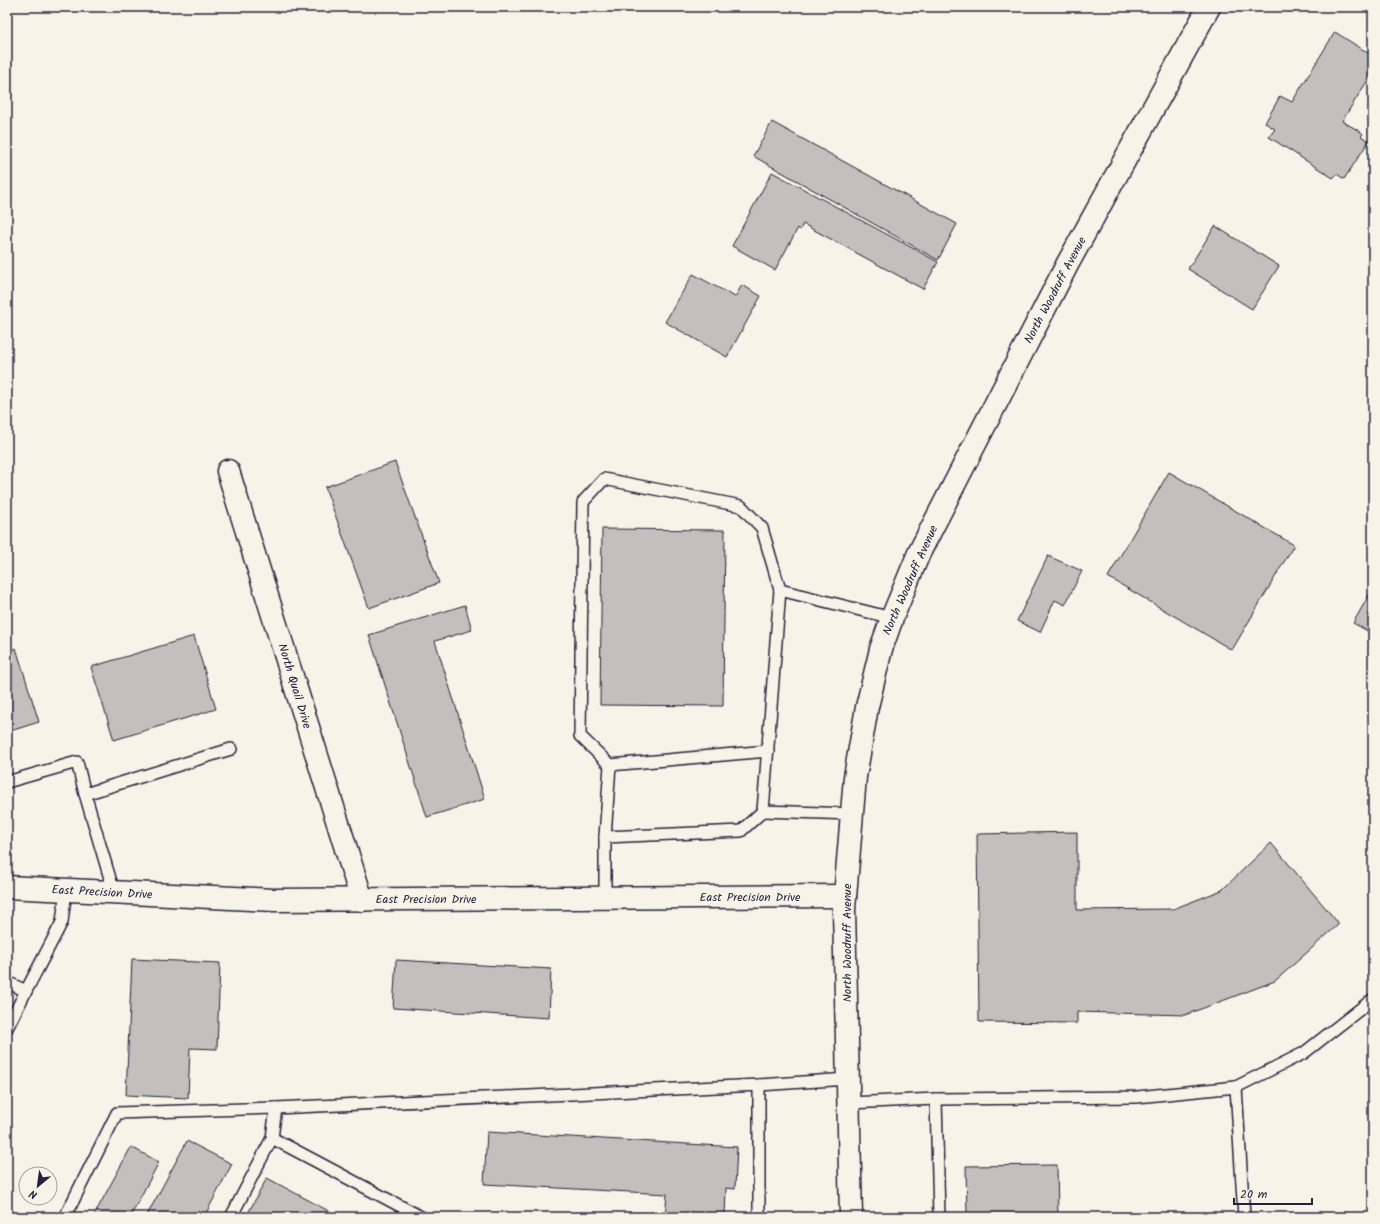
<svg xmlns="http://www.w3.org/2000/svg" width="1380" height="1224" font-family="Kalam,sans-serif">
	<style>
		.building { fill: #c2bfbd; stroke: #22223b }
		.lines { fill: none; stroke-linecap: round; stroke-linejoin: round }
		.service-casing { stroke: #22223b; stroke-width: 14 }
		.minor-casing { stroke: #22223b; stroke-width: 25 }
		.primary-casing { stroke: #22223b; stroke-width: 25 }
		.service { stroke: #f7f3e8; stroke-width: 11 }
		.minor { stroke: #f7f3e8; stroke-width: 22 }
		.primary { stroke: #f7f3e8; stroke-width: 22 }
		.labels { text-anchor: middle; stroke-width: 3; stroke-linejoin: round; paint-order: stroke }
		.street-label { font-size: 12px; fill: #22223b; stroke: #f7f3e8 }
	</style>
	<rect width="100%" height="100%" fill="#f7f3e8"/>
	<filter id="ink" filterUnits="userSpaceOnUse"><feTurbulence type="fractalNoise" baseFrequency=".025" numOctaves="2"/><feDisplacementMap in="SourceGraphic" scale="8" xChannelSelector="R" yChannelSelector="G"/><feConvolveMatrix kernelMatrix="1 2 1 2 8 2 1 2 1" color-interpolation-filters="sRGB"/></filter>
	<g filter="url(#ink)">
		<g class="building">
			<polygon points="1335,32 1373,56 1373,72 1342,121 1361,132 1363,134 1361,136 1369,141 1344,179 1337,174 1333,178 1269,137 1275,129 1265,123 1280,96 1292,102"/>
			<polygon points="772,122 957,224 938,260 753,156"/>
			<polygon points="772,172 938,262 923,289 803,224 800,230 798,228 775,270 732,246"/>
			<polygon points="1215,226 1279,266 1252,309 1188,269"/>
			<polygon points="693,274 735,297 742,285 761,296 727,357 665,322"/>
			<polygon points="395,462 439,583 369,608 325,487"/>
			<polygon points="1169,472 1294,545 1232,650 1108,577"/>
			<polygon points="602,529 725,530 723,706 600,705"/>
			<polygon points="1048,556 1082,571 1065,605 1055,600 1040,632 1017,621"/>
			<polygon points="1373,588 1373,634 1353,623"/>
			<polygon points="465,605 472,630 435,641 485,799 427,817 369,635"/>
			<polygon points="194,636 216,709 114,740 91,667"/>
			<polygon points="16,648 39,722 7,732 7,651"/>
			<polygon points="1077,832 1077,910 1173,909 1222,890 1271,843 1339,924 1275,981 1185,1015 1077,1012 1077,1023 979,1022 977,834"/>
			<polygon points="132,959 220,963 217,1049 190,1048 188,1098 126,1095"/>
			<polygon points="396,960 551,969 549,1018 393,1008"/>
			<polygon points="487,1132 737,1147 735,1189 726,1188 725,1217 665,1217 667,1194 484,1184"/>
			<polygon points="187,1141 232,1164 204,1217 146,1217"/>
			<polygon points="131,1147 159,1162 130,1217 93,1217"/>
			<polygon points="1057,1165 1058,1217 967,1217 966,1166"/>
			<polygon points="267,1178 340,1217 246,1217"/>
		</g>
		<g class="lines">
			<defs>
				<g id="service">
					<polyline points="610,765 580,736 583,502 604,479 741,506 762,528 780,590"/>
					<polyline points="7,782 77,762 85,794 114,892"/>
					<polyline points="85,794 231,749"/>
					<polyline points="852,814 763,811 780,590 892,618"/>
					<polyline points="605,837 610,765 768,751"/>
					<polyline points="605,898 605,837 741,831 763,811"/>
					<polyline points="7,982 26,991 62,922 66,890"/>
					<polyline points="7,1028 26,991"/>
					<polyline points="759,1085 848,1079"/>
					<polyline points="1236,1087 1304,1053 1373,999"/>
					<polyline points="936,1099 939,1217"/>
					<polyline points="849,1103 936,1099 1137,1097 1236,1087 1244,1217"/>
					<polyline points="272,1138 421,1217"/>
					<polyline points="65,1217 117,1113 276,1108 759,1085 759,1217"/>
					<polyline points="231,1217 272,1138 276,1108"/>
				</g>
				<g id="minor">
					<polyline points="228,471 362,900"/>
					<polyline points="7,887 274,900 845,896"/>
				</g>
				<polyline id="primary" points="851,1217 844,909 855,777 867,707 881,649 892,618 919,553 1068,263 1209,7"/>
			</defs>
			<use href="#service" class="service-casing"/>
			<use href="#minor" class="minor-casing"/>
			<use href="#primary" class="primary-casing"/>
			<use href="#service" class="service"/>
			<use href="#minor" class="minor"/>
			<use href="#primary" class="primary"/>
		</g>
	</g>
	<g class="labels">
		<g class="street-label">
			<text transform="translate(1055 290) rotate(-62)" y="4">North Woodruff Avenue</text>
			<text transform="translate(910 580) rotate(-66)" y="4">North Woodruff Avenue</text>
			<text transform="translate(295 686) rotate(73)" y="4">North Quail Drive</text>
			<text transform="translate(102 892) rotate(3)" y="4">East Precision Drive</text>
			<text x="750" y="901">East Precision Drive</text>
			<text x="426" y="903">East Precision Drive</text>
			<text transform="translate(847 943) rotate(-90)" y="4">North Woodruff Avenue</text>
		</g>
	</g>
	<rect width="1380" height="1224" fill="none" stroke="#f7f3e8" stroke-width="24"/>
	<rect x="12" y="12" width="1356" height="1200" fill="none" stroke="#22223b" stroke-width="1.5" filter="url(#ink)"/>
	<g transform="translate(38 1186) rotate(209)"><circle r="19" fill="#f7f3e8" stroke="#a29fa3"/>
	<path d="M0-3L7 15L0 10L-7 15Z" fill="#22223b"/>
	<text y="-6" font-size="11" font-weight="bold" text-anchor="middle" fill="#22223b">N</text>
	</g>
	<path d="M1234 1198v6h78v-6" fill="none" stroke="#22223b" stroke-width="2"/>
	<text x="1240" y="1198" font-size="12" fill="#22223b" stroke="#f7f3e8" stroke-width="3" paint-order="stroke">20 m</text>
</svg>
